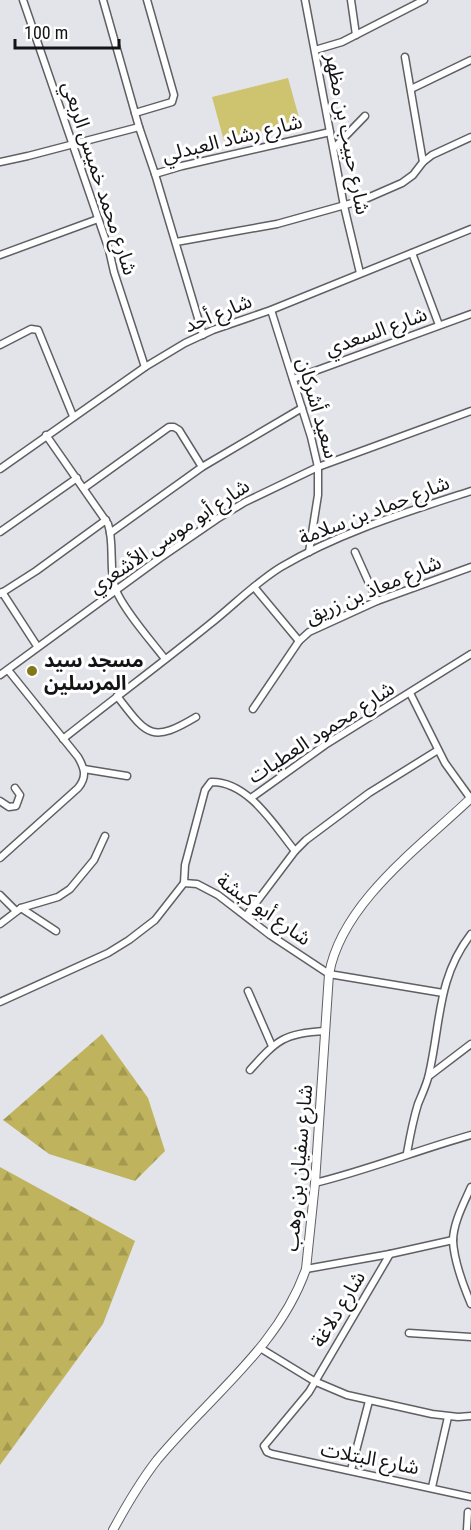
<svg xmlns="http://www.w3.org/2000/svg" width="471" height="1530" font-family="'Roboto Condensed','Noto Sans Arabic',sans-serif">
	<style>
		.forest { fill: url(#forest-firs) }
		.pitch { fill: #cec36f }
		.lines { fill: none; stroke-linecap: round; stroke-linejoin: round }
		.minor-casing { stroke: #5f5f64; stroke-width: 9 }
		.tertiary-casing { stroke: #5f5f64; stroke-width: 10 }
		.minor { stroke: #fff; stroke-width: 6 }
		.tertiary { stroke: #fff; stroke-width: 8 }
		.poi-dot { fill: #83771b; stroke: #fff; stroke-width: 2 }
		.labels { text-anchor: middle; stroke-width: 6; stroke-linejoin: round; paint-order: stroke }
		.street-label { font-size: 20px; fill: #131315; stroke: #fff }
		.poi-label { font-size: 20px; font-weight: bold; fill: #131315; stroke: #fff; text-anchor: start }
	</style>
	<defs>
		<pattern id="forest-firs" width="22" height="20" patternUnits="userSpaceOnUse" patternTransform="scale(1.5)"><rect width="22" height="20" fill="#bfb45d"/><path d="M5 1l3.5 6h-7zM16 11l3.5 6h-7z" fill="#a39a50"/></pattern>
	</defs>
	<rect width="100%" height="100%" fill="#e3e4e9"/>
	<g class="forest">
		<polygon points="102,1034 148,1098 165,1151 135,1181 49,1154 3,1120"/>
		<polygon points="0,1167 135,1241 103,1324 0,1465"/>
	</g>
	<polygon class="pitch" points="288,78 300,121 224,141 212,97"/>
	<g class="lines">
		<defs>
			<g id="minor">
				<polyline points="23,0 109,250 114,272 145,367"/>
				<polyline points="103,0 139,127"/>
				<polyline points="305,0 344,206 360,273"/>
				<polyline points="351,0 356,35"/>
				<polyline points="315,50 342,42 424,0"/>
				<polyline points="405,57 423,162"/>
				<polyline points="411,89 471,60"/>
				<polyline points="135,113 172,102 174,95 147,0"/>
				<polyline points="334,148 365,116"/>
				<polyline points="0,162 28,156 139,127 155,174 182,166 330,132"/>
				<polyline points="155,174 203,335"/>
				<polyline points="176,242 277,224 363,200 402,183 413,175 423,162 432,155 471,137"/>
				<polyline points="412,253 439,325"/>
				<polyline points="0,255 98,219"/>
				<polyline points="271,310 311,437 318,467 318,495 309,552"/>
				<polyline points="0,345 31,329 38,330 73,416"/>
				<polyline points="293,379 471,314"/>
				<path d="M46 435 108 524C115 545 108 569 116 590 123 609 152 642 165 659"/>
				<polyline points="0,469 145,367 185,343 213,330 271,310 471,229"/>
				<polyline points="84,488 169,427 174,427 179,430 202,467"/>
				<polyline points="0,532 77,478"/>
				<polyline points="110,533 202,467 302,408"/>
				<polyline points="355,552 377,601"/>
				<polyline points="254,587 299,641"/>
				<polyline points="2,592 37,646"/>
				<polyline points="0,594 36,571 106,520"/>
				<polyline points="0,675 160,558 217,519 245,502 318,467 471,411"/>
				<polyline points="410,693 445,763 471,799"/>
				<path d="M117 696C147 735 151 744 196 717"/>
				<polyline points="253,709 299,641 309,632 377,601 471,567"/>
				<path d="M63 739C112 700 162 663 210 624 234 605 255 583 281 567 340 532 407 512 471 491"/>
				<polyline points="84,769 127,776"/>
				<polyline points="251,798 325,745 471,654"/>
				<polyline points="0,801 9,807 16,806 20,795 15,788"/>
				<path d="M0 858 78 788C87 777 85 769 78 757L8 670"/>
				<path d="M184 883 185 865 205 790 211 782C248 781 274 825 295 851"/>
				<polyline points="0,895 16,911"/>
				<polyline points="21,908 56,931"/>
				<polyline points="246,916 295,851 306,840 369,793 438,750"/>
				<polyline points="0,924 21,908 58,897 70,889 94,860 105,836"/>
				<polyline points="248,991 272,1046"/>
				<polyline points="0,1002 108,953 129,940 155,920 184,883 197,884 218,895 270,935 329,974 443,993"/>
				<path d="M250 1070C277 1040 284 1033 325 1031"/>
				<polyline points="429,1076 471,1044"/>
				<path d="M407 1153C410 1136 413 1120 418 1104 422 1094 427 1084 429 1074 441 1022 437 978 471 934"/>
				<path d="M315 1183C368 1170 418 1150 471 1135"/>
				<path d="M471 1187C464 1203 453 1223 453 1241 454 1261 463 1285 471 1304"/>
				<polyline points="453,1240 390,1254 309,1392 264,1446 267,1452 272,1454 471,1497"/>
				<polyline points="306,1269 390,1254"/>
				<polyline points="409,1333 471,1337"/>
				<polyline points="260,1348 314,1381 347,1395 432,1414 458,1417 471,1416"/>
				<polyline points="351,1470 369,1401"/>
				<polyline points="432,1487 448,1417"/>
				<polyline points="467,1530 468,1512"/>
			</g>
			<path id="tertiary" d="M113 1530C126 1506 140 1482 157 1460 208 1398 279 1347 306 1269L315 1183 329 974C342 902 421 846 471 798"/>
		</defs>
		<use href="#minor" class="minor-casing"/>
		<use href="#tertiary" class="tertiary-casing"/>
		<use href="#minor" class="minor"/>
		<use href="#tertiary" class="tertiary"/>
	</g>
	<circle class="poi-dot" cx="32" cy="671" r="6"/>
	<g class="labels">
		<g class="street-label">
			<text transform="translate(348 134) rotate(79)" y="7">شارع حبيب بن مظهر</text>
			<text transform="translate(232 138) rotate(-14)" y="7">شارع رشاد العبدلي</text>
			<text transform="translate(100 178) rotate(72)" y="7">شارع محمد خميس الربعي</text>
			<text transform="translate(218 313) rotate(-22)" y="7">شارع أحد</text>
			<text transform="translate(376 331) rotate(-20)" y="7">شارع السعدي</text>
			<text transform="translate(318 408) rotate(74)" y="7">سعيد أشركان</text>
			<text transform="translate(374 510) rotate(-21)" y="7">شارع حماد بن سلامة</text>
			<text transform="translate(169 536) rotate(-34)" y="7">شارع أبو موسى الأشعري</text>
			<text transform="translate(373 589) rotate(-23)" y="7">شارع معاذ بن زريق</text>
			<text transform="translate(321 732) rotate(-33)" y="7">شارع محمود العطيات</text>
			<text transform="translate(264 909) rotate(35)" y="7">شارع أبو كبشة</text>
			<text transform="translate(298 1168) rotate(-85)" y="7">شارع سفيان بن وهب</text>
			<text transform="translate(338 1309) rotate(-59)" y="7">شارع دلاغة</text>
			<text transform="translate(370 1458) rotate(11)" y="7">شارع البتلات</text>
		</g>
		<g class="poi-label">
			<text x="44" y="667">مسجد سيد<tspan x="44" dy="23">المرسلين</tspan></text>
		</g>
	</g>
	<path d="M15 39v9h104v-9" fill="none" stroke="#131315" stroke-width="3"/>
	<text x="24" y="39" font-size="18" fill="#131315" stroke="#ffffff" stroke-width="4.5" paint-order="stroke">100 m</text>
</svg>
